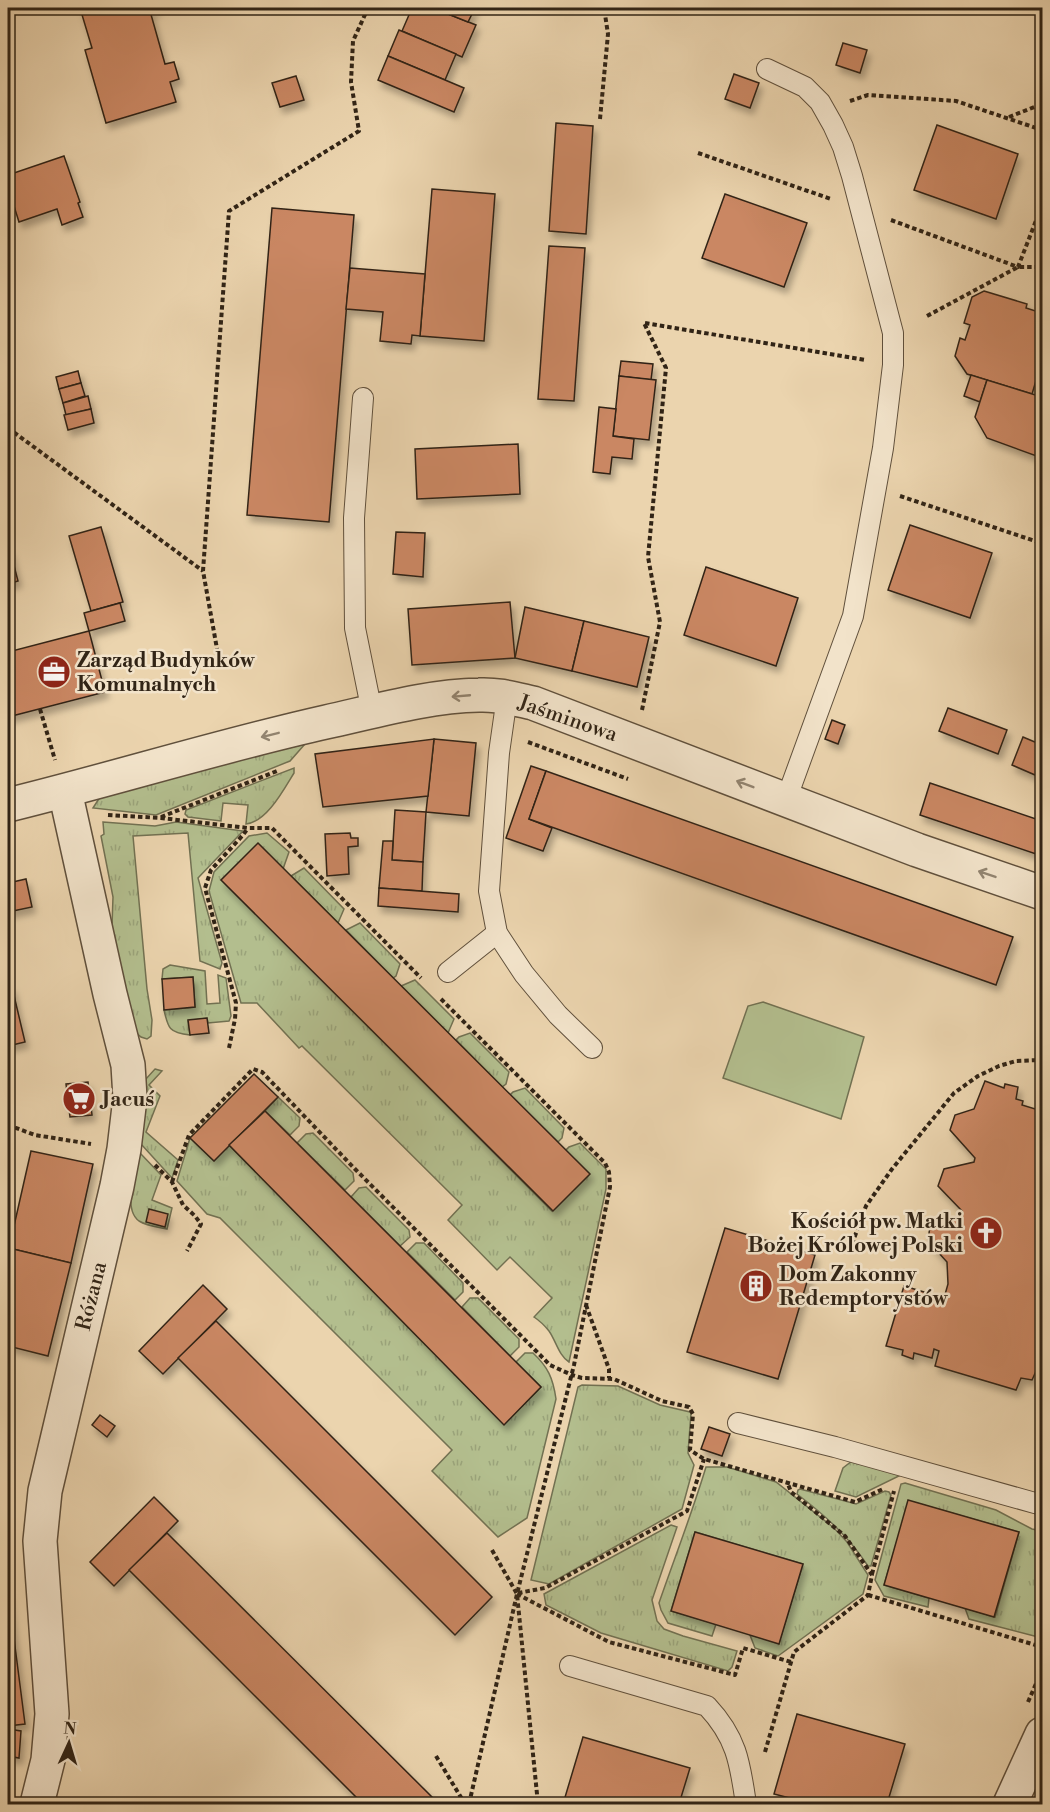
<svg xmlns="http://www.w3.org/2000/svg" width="1050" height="1812" font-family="'Libre Bodoni',serif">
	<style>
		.grass { fill: url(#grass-tufts); stroke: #727152; stroke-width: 1.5 }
		.green { fill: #b3be8e; stroke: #727152; stroke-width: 1.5 }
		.building { fill: #ca8763; stroke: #312416; stroke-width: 1.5; filter: url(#shadow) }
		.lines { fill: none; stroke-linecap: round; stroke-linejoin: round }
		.service-casing { stroke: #60503c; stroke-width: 22 }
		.minor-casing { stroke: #60503c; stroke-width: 36 }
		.path { stroke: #312416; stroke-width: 4; stroke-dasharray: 4.5 3; stroke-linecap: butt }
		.service { stroke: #f2e3ca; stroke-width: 20 }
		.minor { stroke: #f2e3ca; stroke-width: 33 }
		.oneway { stroke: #928470 }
		.labels { text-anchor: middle; stroke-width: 5; stroke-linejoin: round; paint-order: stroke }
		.poi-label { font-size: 21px; font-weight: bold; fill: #312416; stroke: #f2e3ca; text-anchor: start }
		.street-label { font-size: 21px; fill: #312416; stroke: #f2e3ca }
	</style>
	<defs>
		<pattern id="grass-tufts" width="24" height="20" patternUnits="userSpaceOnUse" patternTransform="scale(1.5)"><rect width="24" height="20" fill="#b3be8e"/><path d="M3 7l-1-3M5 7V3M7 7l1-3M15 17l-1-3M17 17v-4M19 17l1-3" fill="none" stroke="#9aa37a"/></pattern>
		<filter id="shadow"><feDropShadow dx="3.5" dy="6" stdDeviation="3" flood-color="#0004"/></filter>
	</defs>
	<rect width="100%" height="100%" fill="#ebd4ae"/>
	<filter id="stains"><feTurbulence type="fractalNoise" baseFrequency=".00333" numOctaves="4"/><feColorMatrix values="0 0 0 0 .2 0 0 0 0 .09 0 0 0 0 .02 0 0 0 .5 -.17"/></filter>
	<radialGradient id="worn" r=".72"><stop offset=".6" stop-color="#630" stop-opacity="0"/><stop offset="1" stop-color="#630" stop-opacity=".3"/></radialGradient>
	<g class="grass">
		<polygon points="305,744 290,761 156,815 93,808 100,797 110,790"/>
		<path d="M294 768V773C284 789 267 822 246 824L248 805 223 803 221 821 188 817 185 814 186 810Z"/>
		<polygon points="103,822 155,826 176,822 243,831 198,878 222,963 220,969 200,961 188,833 133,836 147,989 152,1020 151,1036 147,1039 141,1037 133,1030 112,926 113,897 101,836 104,834"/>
		<path d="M267 833 289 852 283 869 222 880 552 1211 566 1150 569 1147 580 1143 606 1169V1189L569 1362C559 1356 556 1341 549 1331 545 1326 540 1321 534 1317L552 1298 510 1257 497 1270 448 1220 462 1205 302 1046 299 1048 257 1003H241L209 891 214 872 249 836Z"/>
		<polygon points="304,868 344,909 338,923 291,876"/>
		<polygon points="360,923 400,964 396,976 393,978 346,930"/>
		<path d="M170 965 205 971 207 1004 220 1003 218 975 226 978 231 1016 229 1021 208 1023 207 1018 188 1021 190 1035C169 1033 168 1028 164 1010L195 1007 193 977 162 979 163 969Z"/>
		<polygon points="415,980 454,1019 448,1033 401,986"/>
		<polygon points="470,1033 509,1072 506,1084 502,1087 456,1040 459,1037"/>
		<polygon points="155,1069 162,1071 149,1085 160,1096 146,1132 178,1160 172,1178 141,1144 145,1080"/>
		<polygon points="525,1088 564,1128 562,1138 558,1142 510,1095 513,1092"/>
		<polygon points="278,1097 300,1118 299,1126 290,1135 265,1111"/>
		<polygon points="313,1133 353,1173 354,1181 345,1190 297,1143 306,1134"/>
		<path d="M190 1138 214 1161 229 1145 504 1424 541 1387 516 1362 525 1353H533C548 1367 553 1378 556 1399L527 1518 498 1537 432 1471 452 1450 220 1218 207 1214 177 1181Z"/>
		<path d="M140 1153 161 1175 152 1200 172 1208 167 1229C158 1227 147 1226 139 1221 122 1209 136 1170 140 1153Z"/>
		<polygon points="366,1187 409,1230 410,1237 400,1246 351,1197 359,1188"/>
		<polygon points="416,1243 424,1243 463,1283 463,1292 455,1300 407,1252"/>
		<polygon points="470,1298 478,1298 519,1339 519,1347 510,1356 462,1307"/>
		<polygon points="582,1385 618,1386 660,1405 690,1412 691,1413 688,1453 694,1465 682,1509 549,1584 531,1580 578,1387"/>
		<polygon points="852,1461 903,1474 856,1497 835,1491 843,1468"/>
		<path d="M706 1467H727L776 1482 834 1528 847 1542 868 1575 863 1594 778 1656 755 1648 750 1635 779 1643 803 1564 695 1532 671 1611 716 1624 712 1636 668 1623 661 1610 659 1603C675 1557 692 1513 706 1467Z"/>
		<polygon points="905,1483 996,1510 1032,1529 1037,1530 1042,1527 1042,1638 969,1619 965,1608 995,1617 1019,1532 909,1501 884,1585 929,1598 928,1607 884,1596 875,1580 901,1484"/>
		<path d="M800 1489 856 1504 885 1491 889 1492 891 1495 871 1566H868C848 1536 826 1516 797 1494L798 1490Z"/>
		<polygon points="671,1525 677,1527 652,1600 657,1621 664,1629 683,1636 737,1651 732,1667 728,1671 601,1633 546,1605 544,1594"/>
	</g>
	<polygon class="green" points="763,1002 864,1037 841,1119 723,1078 748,1006"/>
	<g class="building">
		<polygon points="80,8 158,8 158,9 150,11 165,64 174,62 179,79 170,82 176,102 106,123 85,50 92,48"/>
		<polygon points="412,8 433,8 476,25 462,57 402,31"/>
		<polygon points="433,8 475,8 468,22"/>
		<polygon points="399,30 456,54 445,80 388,56"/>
		<polygon points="843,43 867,50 860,73 836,65"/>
		<polygon points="388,56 464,88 454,112 378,80"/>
		<polygon points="734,74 759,83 750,108 725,99"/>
		<polygon points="296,76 304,100 280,107 272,83"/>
		<polygon points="556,123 593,126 586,234 549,231"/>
		<polygon points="937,125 1018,154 996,219 914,190"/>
		<polygon points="64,156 80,202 78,203 83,217 62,225 57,209 19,222 8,187 8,175"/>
		<polygon points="432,189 495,194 484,341 420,336"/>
		<polygon points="725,194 807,223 784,287 702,258"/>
		<polygon points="272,208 354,215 329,522 247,515"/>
		<polygon points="549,246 585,248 574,401 538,399"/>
		<polygon points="350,268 425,274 420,336 412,335 411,344 380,341 383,312 346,309"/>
		<polygon points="984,291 1027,304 1026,308 1042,313 1042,375 1038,374 1032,394 967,374 955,356 960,338 965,340 970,325 964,323 972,297"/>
		<polygon points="621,361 653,364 651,380 619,376"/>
		<polygon points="78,371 81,383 59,389 56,377"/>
		<polygon points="971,375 987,380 980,402 964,396"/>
		<polygon points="619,376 656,380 649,440 613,436"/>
		<polygon points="987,380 1042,397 1042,458 987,438 975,417"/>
		<polygon points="81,383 85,396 63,403 59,389"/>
		<polygon points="88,396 91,409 66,415 63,403"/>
		<polygon points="599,407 616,409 613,436 634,439 632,459 612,457 610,474 593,472"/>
		<polygon points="91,409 94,423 68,430 64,415"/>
		<polygon points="518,444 520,494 417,499 415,449"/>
		<polygon points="910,525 992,553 970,618 888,590"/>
		<polygon points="101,527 123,602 91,611 69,536"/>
		<polygon points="396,532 425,533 423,577 393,574"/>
		<polygon points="8,550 10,550 18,581 8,584"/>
		<polygon points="706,567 798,598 776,666 684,635"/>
		<polygon points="510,602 515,658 412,665 408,609"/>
		<polygon points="120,603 125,621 89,631 84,613"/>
		<polygon points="525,607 584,621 572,671 515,658"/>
		<polygon points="584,621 649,637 637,687 572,671"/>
		<polygon points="89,631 105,692 8,717 8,652"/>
		<polygon points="948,708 1007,730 998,754 939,731"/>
		<polygon points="832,720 845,725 838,744 825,739"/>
		<polygon points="1023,737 1042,745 1042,778 1012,765"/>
		<polygon points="434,739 476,743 469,816 426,812"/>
		<polygon points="434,739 428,796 323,807 315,754"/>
		<polygon points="531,766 546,771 529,819 552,828 543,851 506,838"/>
		<polygon points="546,771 1013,937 996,985 529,819"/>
		<polygon points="930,783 1042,821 1042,856 920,815"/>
		<polygon points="395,810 426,812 423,862 392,860"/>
		<polygon points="350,833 351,838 358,838 358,846 348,847 349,874 327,876 325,834"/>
		<polygon points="383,841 393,841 392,860 423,862 422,891 379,888"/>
		<polygon points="258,843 590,1174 553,1211 221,880"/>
		<polygon points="26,879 32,907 8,912 8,883"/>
		<polygon points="379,888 459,894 458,912 378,906"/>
		<polygon points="193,977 195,1007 164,1010 162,979"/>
		<polygon points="12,987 25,1042 8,1046 8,988"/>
		<polygon points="207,1018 209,1033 190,1035 188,1020"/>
		<polygon points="254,1074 278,1097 214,1161 190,1138"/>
		<polygon points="985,1081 1004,1088 1005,1084 1018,1087 1016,1099 1023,1101 1022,1105 1042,1111 1042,1358 1032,1380 1021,1378 1016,1390 935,1366 939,1351 934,1349 932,1358 914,1353 913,1359 902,1355 903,1350 886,1346 904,1286 944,1298 948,1284 947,1262 928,1241 930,1226 960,1218 962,1211 938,1186 944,1169 974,1162 975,1158 950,1130 955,1115 974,1109"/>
		<polygon points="88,1082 92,1115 70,1117 66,1084"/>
		<polygon points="265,1111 541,1387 504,1425 229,1145"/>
		<polygon points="31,1151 93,1164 71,1263 9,1248"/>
		<polygon points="149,1209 168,1214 165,1227 146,1222"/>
		<polygon points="725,1228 815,1255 778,1379 687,1352"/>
		<polygon points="9,1248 71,1263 48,1356 8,1346 8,1253"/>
		<polygon points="203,1285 227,1309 163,1374 139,1351"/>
		<polygon points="216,1321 492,1597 455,1635 178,1358"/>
		<polygon points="100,1415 115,1426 107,1437 92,1425"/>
		<polygon points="709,1427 730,1434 722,1456 701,1449"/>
		<polygon points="154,1497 178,1521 114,1586 90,1562"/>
		<polygon points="908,1500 1019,1532 994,1617 884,1585"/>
		<polygon points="695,1532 803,1564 779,1644 671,1611"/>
		<polygon points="167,1533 439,1804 363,1804 129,1570"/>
		<polygon points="8,1592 25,1724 8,1726"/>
		<polygon points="797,1714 905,1744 887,1804 813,1804 774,1794"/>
		<polygon points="8,1729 21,1731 19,1758 8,1756"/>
		<polygon points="583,1737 690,1768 679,1804 563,1804"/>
		<polygon points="136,1798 165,1804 134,1804"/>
	</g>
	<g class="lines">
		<defs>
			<g id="service">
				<polyline points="767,69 805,87 820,102 833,125 843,147 852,176 893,333 893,365 883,448 853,616 786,800"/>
				<polyline points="363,398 354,518 355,628 372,712"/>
				<polyline points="507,697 499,753 489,891 497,933 524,974 558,1015 592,1048"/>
				<polyline points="448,972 497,933"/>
				<polyline points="738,1423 835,1447 1042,1505"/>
				<path d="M570 1666 707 1706C737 1738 740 1763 746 1804"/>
			</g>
			<g id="minor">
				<path d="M8 805C114 779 219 746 326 722 376 711 428 696 479 695 498 694 515 699 533 703L917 850 1042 893"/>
				<polyline points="37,1804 48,1760 52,1714 40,1541 45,1491 117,1186 124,1149 130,1098 128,1065 110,994 65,791"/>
				<polyline points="1010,1804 1042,1734"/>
			</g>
		</defs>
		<use href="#service" class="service-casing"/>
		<use href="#minor" class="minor-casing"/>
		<g class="path">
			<polyline points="850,101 868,95 956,101 1042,130"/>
			<polyline points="1009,117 1042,104"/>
			<polyline points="600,119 608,34 604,8"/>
			<polyline points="698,153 831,199"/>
			<polyline points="891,220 1018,267 1042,205"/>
			<polyline points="927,316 1018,267 1042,267"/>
			<polyline points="645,323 866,360"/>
			<polyline points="8,428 203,571"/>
			<polyline points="900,496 1038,542 1042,540"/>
			<polyline points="219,660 203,571 229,211 359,131 351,82 353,41 368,8"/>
			<polyline points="40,709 55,760"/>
			<polyline points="642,710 660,622 648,557 666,368 644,323"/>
			<polyline points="528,742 628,779"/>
			<polyline points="108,815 161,818 248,828 272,828 421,978"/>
			<polyline points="161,817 277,771"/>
			<polyline points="441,999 605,1163 609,1172 610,1187 574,1365 517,1594 469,1804"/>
			<polyline points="229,1048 235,1019 236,1003 205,888 211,870 243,835 248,828"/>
			<polyline points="8,1125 35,1135 91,1144"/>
			<polyline points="155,1165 172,1182 183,1205 195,1216 201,1224 187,1251"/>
			<polyline points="172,1182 189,1135 253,1069 262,1072 355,1169 550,1365 572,1375 582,1378 614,1379 662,1401 689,1407 693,1414 690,1450 704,1459 855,1502 883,1489"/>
			<polyline points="852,1244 866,1206 892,1169 954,1093 978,1076 999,1066 1016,1061 1041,1060"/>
			<polyline points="586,1305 609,1369 609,1378"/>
			<polyline points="492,1550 517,1594 538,1804"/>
			<polyline points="872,1574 894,1491"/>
			<polyline points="518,1593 545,1588 687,1511 704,1459"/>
			<polyline points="517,1594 609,1642 735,1675 743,1648 791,1662"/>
			<polyline points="868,1595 1042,1647"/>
			<polyline points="1028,1702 1042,1670"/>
			<polyline points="765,1752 794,1652 868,1595 872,1575 845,1536 791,1492 788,1484"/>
			<polyline points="436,1756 465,1804"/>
		</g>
		<use href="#service" class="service"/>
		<use href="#minor" class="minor"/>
	</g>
	<defs><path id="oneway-shaft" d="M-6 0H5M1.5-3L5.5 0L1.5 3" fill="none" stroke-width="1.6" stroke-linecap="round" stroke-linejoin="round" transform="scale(1.5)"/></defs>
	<g class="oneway">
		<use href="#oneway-shaft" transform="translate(461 696) rotate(175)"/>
		<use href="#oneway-shaft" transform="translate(270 735) rotate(166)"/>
		<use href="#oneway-shaft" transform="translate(745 784) rotate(-159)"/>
		<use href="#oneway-shaft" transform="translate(987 874) rotate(-161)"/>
	</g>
	<defs>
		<symbol id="office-disc" viewBox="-11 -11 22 22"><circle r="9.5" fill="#8f2418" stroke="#f2e3ca"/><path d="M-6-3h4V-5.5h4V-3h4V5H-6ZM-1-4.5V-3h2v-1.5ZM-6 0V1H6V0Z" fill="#fff"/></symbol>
		<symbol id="supermarket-disc" viewBox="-11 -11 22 22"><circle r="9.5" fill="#8f2418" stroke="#f2e3ca"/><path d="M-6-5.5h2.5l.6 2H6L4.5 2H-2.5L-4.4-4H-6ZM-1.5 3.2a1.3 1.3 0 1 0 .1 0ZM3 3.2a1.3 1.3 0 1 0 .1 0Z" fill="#fff"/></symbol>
		<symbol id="church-disc" viewBox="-11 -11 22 22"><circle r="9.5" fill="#8f2418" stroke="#f2e3ca"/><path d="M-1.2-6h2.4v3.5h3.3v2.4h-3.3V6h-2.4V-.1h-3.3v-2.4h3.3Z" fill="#fff"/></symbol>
		<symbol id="building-disc" viewBox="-11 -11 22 22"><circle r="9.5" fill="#8f2418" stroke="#f2e3ca"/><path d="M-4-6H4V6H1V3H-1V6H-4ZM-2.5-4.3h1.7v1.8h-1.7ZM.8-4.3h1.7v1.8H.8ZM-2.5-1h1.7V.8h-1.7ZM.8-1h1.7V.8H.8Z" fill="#fff"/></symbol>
	</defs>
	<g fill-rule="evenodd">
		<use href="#office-disc" x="35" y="653" width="38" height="38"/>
		<use href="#supermarket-disc" x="60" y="1080" width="38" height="38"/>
		<use href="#church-disc" x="967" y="1214" width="38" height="38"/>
		<use href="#building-disc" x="737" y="1267" width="38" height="38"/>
	</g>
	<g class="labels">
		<g class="poi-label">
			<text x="77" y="667">Zarząd Budynków<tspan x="77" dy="24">Komunalnych</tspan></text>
			<text x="102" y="1106">Jacuś</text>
			<text x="963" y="1228" text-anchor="end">Kościół pw. Matki<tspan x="963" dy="24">Bożej Królowej Polski</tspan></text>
			<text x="779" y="1281">Dom Zakonny<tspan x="779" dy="24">Redemptorystów</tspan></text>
		</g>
		<g class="street-label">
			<text transform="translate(568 718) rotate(19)" y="7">Jaśminowa</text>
			<text transform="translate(91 1296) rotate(-76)" y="7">Różana</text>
		</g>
	</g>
	<rect width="1050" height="1812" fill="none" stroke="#ebd4ae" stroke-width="30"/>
	<rect x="9" y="9" width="1032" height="1794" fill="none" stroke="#312416" stroke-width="3"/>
	<rect x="15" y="15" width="1020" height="1782" fill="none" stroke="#312416" stroke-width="1.5"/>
	<g transform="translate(69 1743) rotate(4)" stroke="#f2e3ca" stroke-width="4.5" paint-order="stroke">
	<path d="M0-4.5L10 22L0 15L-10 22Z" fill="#312416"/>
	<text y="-9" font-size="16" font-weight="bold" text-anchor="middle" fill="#312416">N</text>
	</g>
	<rect width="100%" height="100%" filter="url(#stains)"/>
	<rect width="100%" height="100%" fill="url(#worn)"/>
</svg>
